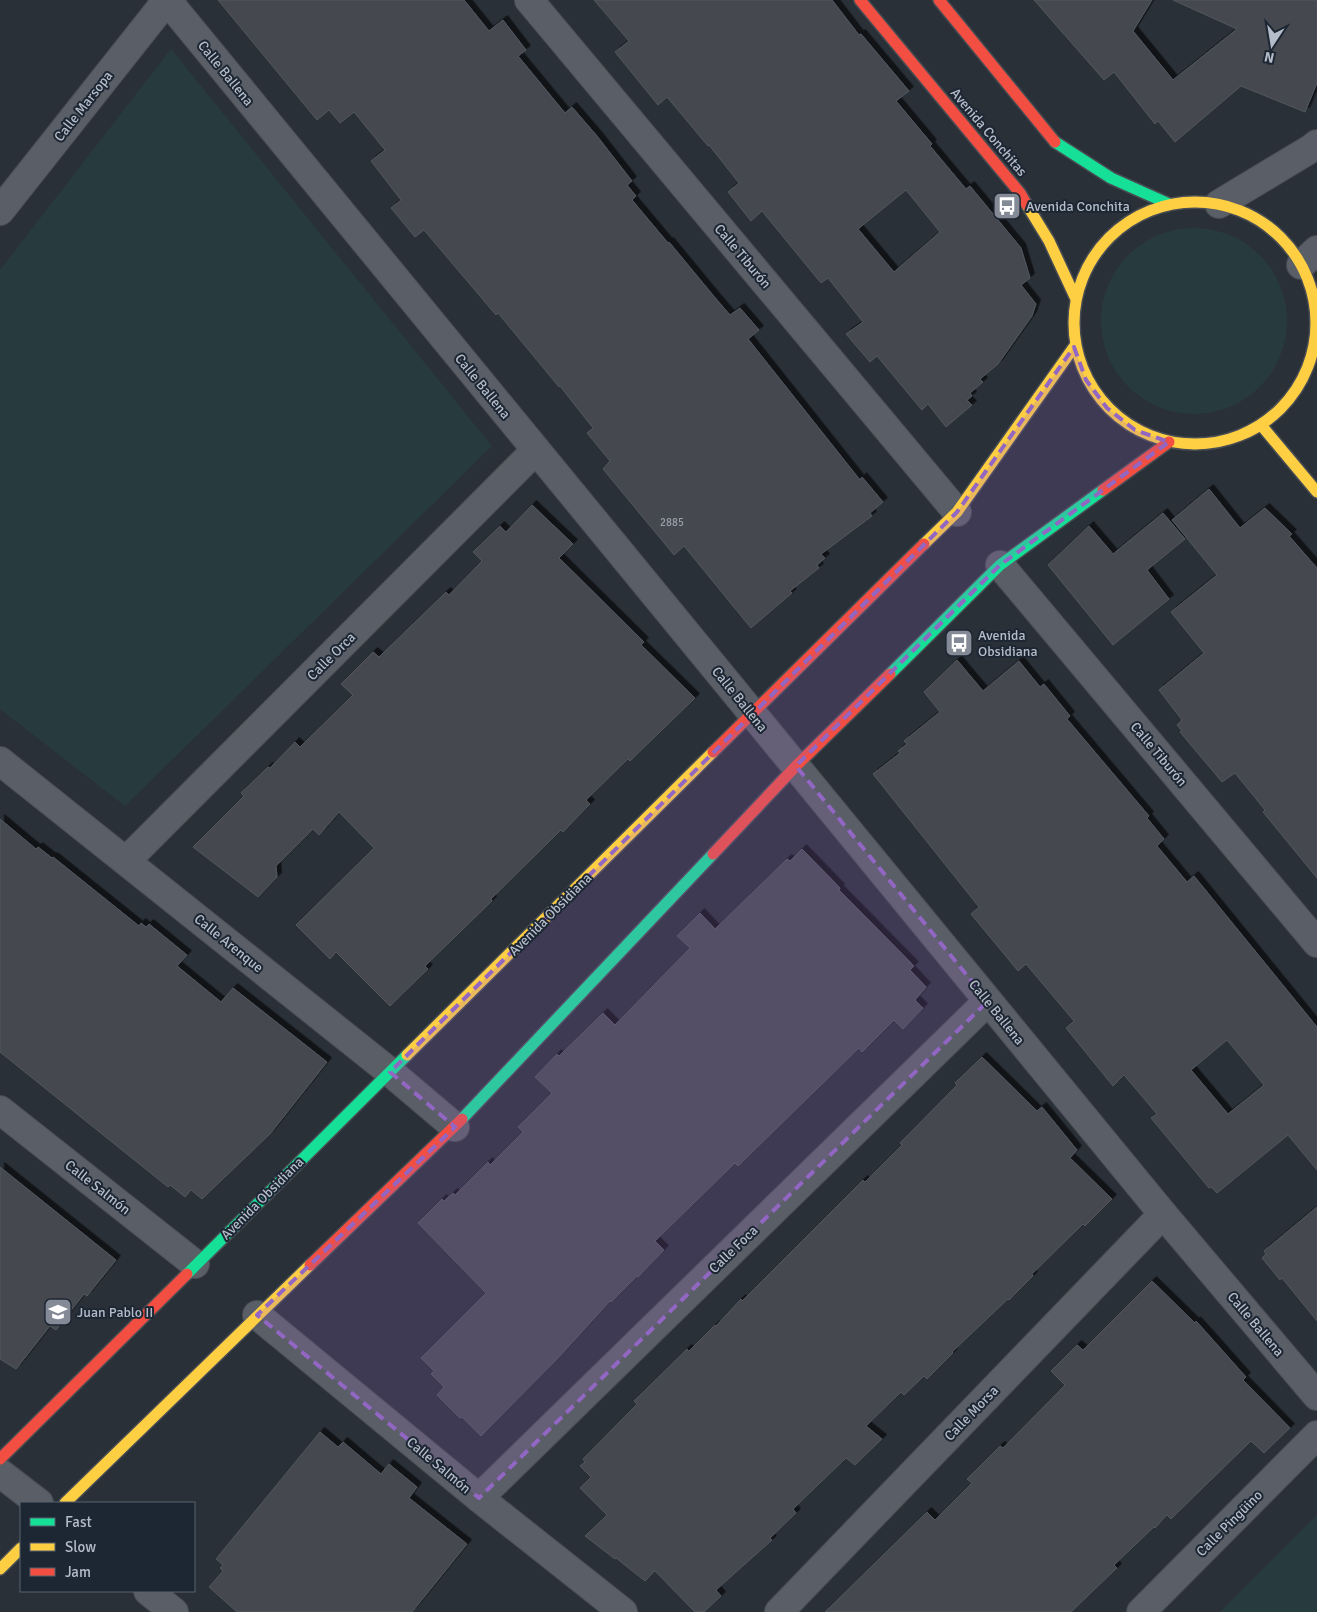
<svg xmlns="http://www.w3.org/2000/svg" width="1317" height="1612" font-family="Signika,sans-serif">
	<style>
		.green { fill: #273a3e }
		.building { fill: #444950; stroke: #52575f; fill-rule: evenodd; filter: url(#shadow) }
		.lines { fill: none; stroke-linecap: round; stroke-linejoin: round }
		.street-casing { stroke: #484c53; stroke-width: 30 }
		.fast-casing { stroke: #484c53; stroke-width: 14 }
		.slow-casing { stroke: #484c53; stroke-width: 14 }
		.jam-casing { stroke: #484c53; stroke-width: 14 }
		.street { stroke: #5a5e66; stroke-width: 28 }
		.fast { stroke: #16e098; stroke-width: 11 }
		.slow { stroke: #ffcf43; stroke-width: 11 }
		.jam { stroke: #f24e42; stroke-width: 11 }
		.marked { fill: #9266c3; fill-opacity: 0.2; stroke: #9266c3; stroke-width: 4; stroke-dasharray: 10 6; stroke-linejoin: round }
		.labels { text-anchor: middle; stroke-width: 4; stroke-linejoin: round; paint-order: stroke }
		.number-label { font-size: 11px; fill: #989fab }
		.street-label { font-size: 14px; fill: #b4bcc9; stroke: #1d2633 }
		.poi-label { font-size: 14px; fill: #b4bcc9; stroke: #1d2633; text-anchor: start }
	</style>
	<defs>
		<filter id="shadow"><feDropShadow dx="4.5" dy="-4.5" stdDeviation="0" flood-color="#0009"/></filter>
	</defs>
	<rect width="100%" height="100%" fill="#2a3038"/>
	<g class="green">
		<polygon points="171,49 492,446 125,806 0,709 0,270"/>
		<circle cx="1194" cy="321" r="93"/>
		<polygon points="1317,1515 1317,1612 1220,1612"/>
	</g>
	<g class="building">
		<polygon points="218,0 464,0 489,31 503,20 526,50 518,56 565,113 572,107 597,136 632,181 627,185 636,196 632,200 668,243 669,242 717,300 730,315 740,308 759,330 748,339 860,480 862,477 883,502 870,513 872,516 821,554 825,558 817,565 819,568 790,591 792,593 751,628 684,546 674,555 603,469 610,461 587,433 593,428 560,386 559,387 498,313 496,315 424,230 415,237 391,208 401,200 371,161 385,150 354,112 340,123 329,110 317,120"/>
		<path d="M594 0H832L859 35 861 34 909 91 896 101 932 144 930 146 966 189 970 186 1021 248 1030 278 1021 285 1036 304 1032 316 998 364 980 379 983 382 970 393 972 396 967 400 972 405 946 427 928 404 922 410 877 356 870 362 846 334 863 322 828 278 821 283 762 211 751 221 728 192 739 183 709 145 708 146 667 97 658 105 615 52 629 41ZM906 190 940 232 894 272 858 229Z"/>
		<polygon points="1034,0 1152,0 1133,31 1173,80 1237,29 1173,0 1317,0 1317,83 1305,112 1241,86 1175,142 1158,121 1155,124 1114,72 1104,80"/>
		<polygon points="1209,489 1240,528 1265,508 1292,534 1289,536 1317,568 1317,878 1263,812 1265,810 1235,773 1222,782 1180,732 1182,731 1177,725 1182,720 1159,690 1204,653 1171,612 1217,575 1172,520"/>
		<polygon points="532,505 573,544 559,558 644,642 641,645 695,698 630,761 628,759 586,800 590,804 563,832 561,830 491,899 492,901 425,966 428,969 390,1006 336,952 330,959 296,925 374,848 339,812 319,835 313,829 276,866 277,877 258,897 193,847 244,796 241,793 268,767 270,768 295,742 300,747 353,695 341,684 373,652 379,657 446,592 449,595 482,561 473,552 500,526 506,532"/>
		<polygon points="1163,513 1185,539 1147,570 1169,599 1113,645 1048,565 1089,526 1113,554"/>
		<path d="M957 660 983 691 1019 661 1040 687 1044 684 1070 716 1067 719 1149 816 1147 818 1164 839 1157 846 1187 882 1194 876 1317 1027V1170L1288 1135 1217 1193 1211 1187 1209 1188 1151 1118 1157 1114 1124 1075 1113 1086 1066 1028 1074 1021 1026 964 1018 971 971 914 979 907 873 774 900 753 898 751 907 744 904 741 940 712 924 692ZM1227 1040 1264 1085 1228 1114 1191 1070Z"/>
		<polygon points="0,819 36,849 38,847 52,858 53,857 139,926 141,923 146,927 149,924 187,955 177,966 221,1002 233,988 327,1062 270,1134 202,1199 191,1190 185,1197 170,1185 168,1187 0,1052"/>
		<polygon points="802,849 840,888 839,890 914,966 910,970 926,987 915,1000 923,1008 903,1029 894,1020 862,1052 859,1048 738,1166 735,1163 655,1241 664,1250 638,1277 637,1276 611,1302 610,1301 560,1356 481,1436 462,1417 460,1418 437,1395 444,1387 431,1374 434,1371 421,1358 486,1293 418,1223 442,1199 444,1201 453,1193 455,1195 488,1162 490,1165 523,1132 518,1127 552,1093 535,1077 557,1054 559,1056 603,1013 615,1025 690,948 677,936 700,913 715,929 787,859 790,861"/>
		<polygon points="982,1057 1037,1111 1042,1107 1077,1150 1070,1158 1112,1199 1085,1226 1083,1224 1032,1274 1033,1276 1009,1300 1008,1299 952,1352 953,1353 927,1379 924,1376 904,1395 901,1392 866,1426 882,1439 855,1465 846,1458 793,1509 796,1513 770,1538 772,1540 716,1590 721,1596 704,1612 695,1612 655,1571 645,1581 616,1558 615,1559 585,1536 607,1515 580,1488 591,1477 580,1466 585,1462 583,1459 637,1404 634,1401 687,1349 689,1351 715,1325 716,1326 741,1299 742,1301 863,1180 865,1182 902,1145 900,1143 957,1085 955,1083"/>
		<polygon points="0,1167 116,1260 87,1296 84,1294 56,1330 50,1326 16,1369 0,1359"/>
		<polygon points="1317,1207 1317,1321 1282,1278 1280,1280 1262,1258 1266,1254 1264,1251"/>
		<polygon points="1152,1281 1195,1323 1196,1321 1246,1377 1243,1380 1290,1428 1264,1453 1251,1441 1171,1519 1167,1515 1155,1528 1154,1527 1114,1565 1117,1568 1071,1612 825,1612 927,1512 935,1520 972,1483 967,1479 1000,1446 1003,1448 1065,1385 1051,1371 1077,1345 1083,1350"/>
		<polygon points="320,1432 338,1447 343,1442 381,1474 389,1464 417,1487 409,1498 467,1544 412,1612 237,1612 209,1587 223,1571 220,1568 223,1565 216,1559"/>
	</g>
	<g class="lines">
		<defs>
			<g id="street">
				<polyline points="167,0 1163,1214 1317,1396"/>
				<polyline points="529,0 957,512"/>
				<polyline points="1219,204 1312,148 1317,144"/>
				<polyline points="0,211 167,0"/>
				<polyline points="1301,265 1317,250"/>
				<polyline points="1000,565 1317,943"/>
				<polyline points="0,761 390,1072 455,1127"/>
				<polyline points="126,861 536,450"/>
				<polyline points="0,1110 195,1264"/>
				<polyline points="257,1315 479,1498 623,1612"/>
				<polyline points="0,1473 39,1503"/>
				<polyline points="479,1498 988,1001"/>
				<polyline points="148,1591 174,1612"/>
				<polyline points="779,1612 1163,1214"/>
				<polyline points="1141,1612 1317,1435"/>
			</g>
			<g id="fast">
				<polyline points="1055,142 1111,178 1169,204"/>
				<polyline points="890,674 1000,565 1103,490"/>
				<polyline points="462,1119 713,854"/>
				<polyline points="187,1274 407,1055"/>
			</g>
			<g id="slow">
				<circle cx="1195" cy="323" r="121"/>
				<polyline points="1027,205 1049,241 1075,297"/>
				<polyline points="1261,425 1317,492"/>
				<polyline points="924,544 957,512 1074,347"/>
				<polyline points="407,1055 713,752"/>
				<polyline points="65,1503 310,1265"/>
				<polyline points="0,1569 21,1548"/>
			</g>
			<g id="jam">
				<polyline points="860,0 1020,193 1027,205"/>
				<polyline points="939,0 1055,142"/>
				<polyline points="1103,490 1169,442"/>
				<polyline points="713,752 924,544"/>
				<polyline points="713,854 796,766 890,674"/>
				<polyline points="310,1265 462,1119"/>
				<polyline points="0,1459 187,1274"/>
			</g>
		</defs>
		<use href="#street" class="street-casing"/>
		<use href="#fast" class="fast-casing"/>
		<use href="#slow" class="slow-casing"/>
		<use href="#jam" class="jam-casing"/>
		<use href="#street" class="street"/>
		<use href="#fast" class="fast"/>
		<use href="#slow" class="slow"/>
		<use href="#jam" class="jam"/>
	</g>
	<path class="marked" d="M1074 347 1086 380 1107 408 1135 430 1169 442 1000 565 796 766 988 1001 479 1498 257 1315 455 1127 390 1072 957 512Z"/>
	<defs>
		<symbol id="bus-square" viewBox="-11 -11 22 22"><rect x="-9" y="-9" width="18" height="18" rx="4" fill="#848b96" stroke="#1d2633"/><path d="M-5-6H5V4H4V6H2V4H-2V6H-4V4H-5ZM-3.5-4V0h7V-4ZM-3.5 1.2v1.5H-2V1.2ZM2 1.2v1.5H3.5V1.2Z" fill="#fff"/></symbol>
		<symbol id="school-square" viewBox="-11 -11 22 22"><rect x="-9" y="-9" width="18" height="18" rx="4" fill="#848b96" stroke="#1d2633"/><path d="M0-5L7-2L0 1L-7-2ZM-4 1L0 2.5L4 1V4Q0 6-4 4Z" fill="#fff"/></symbol>
	</defs>
	<g fill-rule="evenodd">
		<use href="#bus-square" x="991" y="190" width="32" height="32"/>
		<use href="#bus-square" x="943" y="627" width="32" height="32"/>
		<use href="#school-square" x="42" y="1296" width="32" height="32"/>
	</g>
	<g class="labels">
		<g class="number-label">
			<text x="672" y="526">2885</text>
		</g>
		<g class="street-label">
			<text transform="translate(226 73) rotate(51)" y="5">Calle Ballena</text>
			<text transform="translate(83 106) rotate(-52)" y="5">Calle Marsopa</text>
			<text transform="translate(989 132) rotate(50)" y="5">Avenida Conchitas</text>
			<text transform="translate(743 256) rotate(50)" y="5">Calle Tiburón</text>
			<text transform="translate(483 386) rotate(51)" y="5">Calle Ballena</text>
			<text transform="translate(331 656) rotate(-45)" y="5">Calle Orca</text>
			<text transform="translate(740 699) rotate(51)" y="5">Calle Ballena</text>
			<text transform="translate(1159 754) rotate(50)" y="5">Calle Tiburón</text>
			<text transform="translate(550 914) rotate(-45)" y="5">Avenida Obsidiana</text>
			<text transform="translate(229 943) rotate(39)" y="5">Calle Arenque</text>
			<text transform="translate(997 1012) rotate(51)" y="5">Calle Ballena</text>
			<text transform="translate(98 1187) rotate(38)" y="5">Calle Salmón</text>
			<text transform="translate(262 1198) rotate(-45)" y="5">Avenida Obsidiana</text>
			<text transform="translate(733 1249) rotate(-44)" y="5">Calle Foca</text>
			<text transform="translate(1256 1324) rotate(50)" y="5">Calle Ballena</text>
			<text transform="translate(971 1413) rotate(-46)" y="5">Calle Morsa</text>
			<text transform="translate(439 1465) rotate(40)" y="5">Calle Salmón</text>
			<text transform="translate(1229 1523) rotate(-45)" y="5">Calle Pingüino</text>
		</g>
		<g class="poi-label">
			<text x="1026" y="211">Avenida Conchita</text>
			<text x="978" y="640">Avenida<tspan x="978" dy="16">Obsidiana</tspan></text>
			<text x="77" y="1317">Juan Pablo II</text>
		</g>
	</g>
	<rect x="20" y="1502" width="175" height="90" fill="#1d2633" stroke="#59626f"/>
	<rect x="30" y="1518" width="25" height="8" fill="#16e098" stroke="#59626f"/>
	<text x="65" y="1527" font-size="15" fill="#b4bcc9">Fast</text>
	<rect x="30" y="1543" width="25" height="8" fill="#ffcf43" stroke="#59626f"/>
	<text x="65" y="1552" font-size="15" fill="#b4bcc9">Slow</text>
	<rect x="30" y="1568" width="25" height="8" fill="#f24e42" stroke="#59626f"/>
	<text x="65" y="1577" font-size="15" fill="#b4bcc9">Jam</text>
	<g transform="translate(1272 45) rotate(192)" stroke="#1d2633" stroke-width="4" paint-order="stroke">
	<path d="M0-4L9 19L0 12L-9 19Z" fill="#b4bcc9"/>
	<text y="-8" font-size="14" font-weight="bold" text-anchor="middle" fill="#b4bcc9">N</text>
	</g>
</svg>
